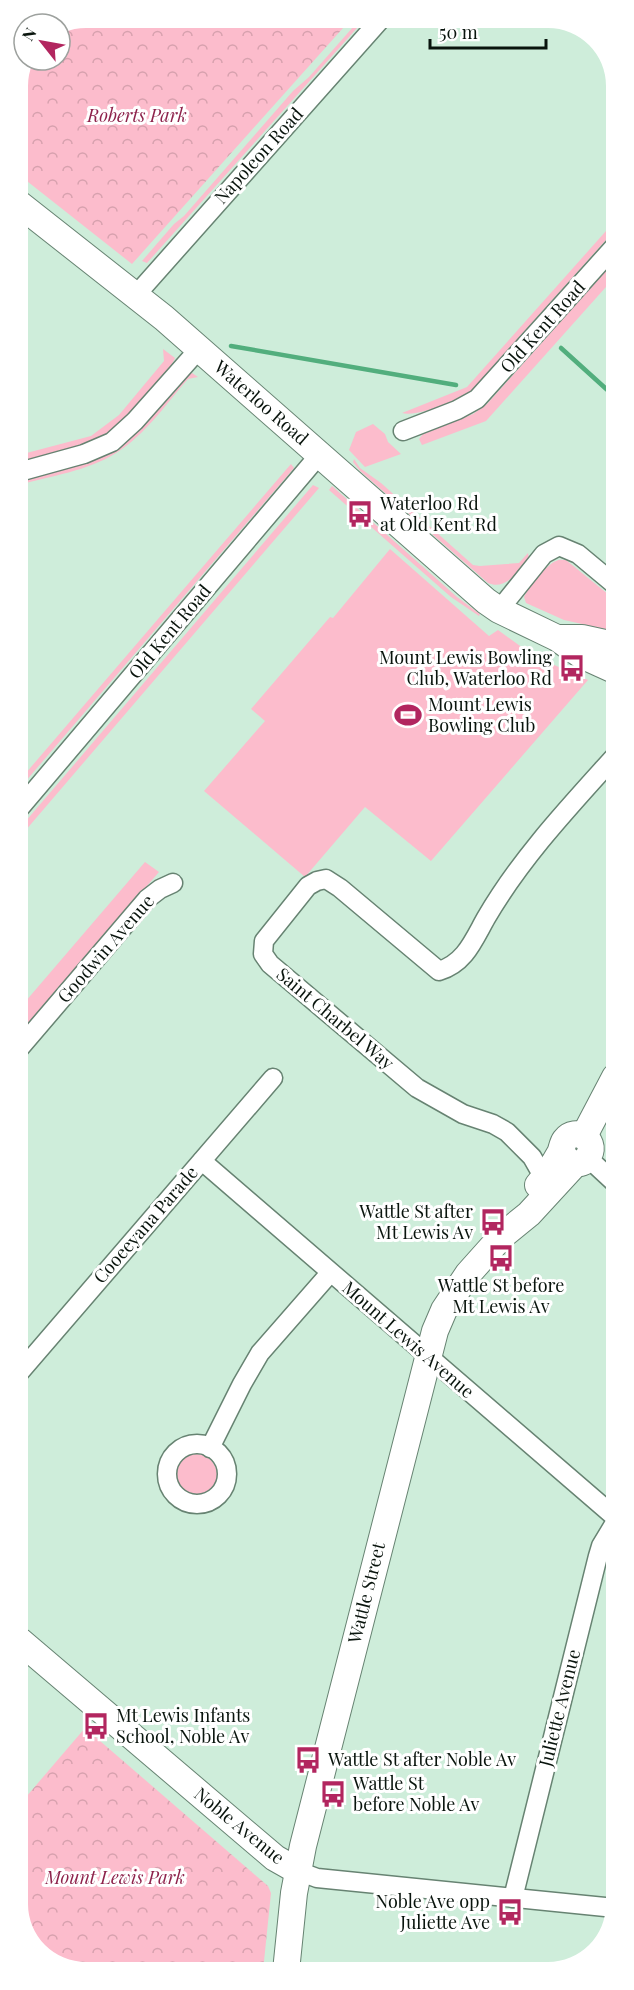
<svg xmlns="http://www.w3.org/2000/svg" width="634" height="1990" font-family="'Playfair Display',serif">
	<style>
		.green { fill: #fcbccc }
		.forest { fill: url(#forest-crowns) }
		.lines { fill: none; stroke-linecap: round; stroke-linejoin: round }
		.stream { stroke: #52ae7d; stroke-width: 4.5 }
		.street-casing { stroke: #678372; stroke-width: 21 }
		.secondary-casing { stroke: #678372; stroke-width: 28 }
		.street { stroke: #fff; stroke-width: 18 }
		.secondary { stroke: #fff; stroke-width: 26 }
		.labels { text-anchor: middle; stroke-width: 6; stroke-linejoin: round; paint-order: stroke }
		.park-label { font-size: 18px; font-style: italic; fill: #8e234c; stroke: #fff }
		.street-label { font-size: 18px; fill: #09140d; stroke: #fff }
		.poi-label { font-size: 18px; fill: #09140d; stroke: #fff; text-anchor: start }
	</style>
	<defs>
		<pattern id="forest-crowns" width="20" height="18" patternUnits="userSpaceOnUse" patternTransform="scale(1.5)"><rect width="20" height="18" fill="#fcbccc"/><path d="M2 6a3 3 0 1 1 6 0M12 15a3 3 0 1 1 6 0" fill="none" stroke="#d7a1ae"/></pattern>
	</defs>
	<rect width="100%" height="100%" fill="#ceedda"/>
	<g class="green">
		<polygon points="361,18 366,18 147,263 142,261 174,224 184,216 293,91 309,77"/>
		<path d="M614 222V231L471 391C456 401 419 417 402 413L467 387Z"/>
		<polygon points="614,262 614,278 486,421 422,445 419,439 423,434 473,414 487,404"/>
		<path d="M163 349 175 358 171 366C154 387 127 424 103 437 78 450 46 455 19 463V455L91 436 119 415 164 361Z"/>
		<path d="M192 373 198 377 188 379C166 404 145 435 116 453 88 471 50 476 19 485V480L81 463 185 376Z"/>
		<polygon points="373,424 385,434 388,442 401,454 365,467 349,450 356,432"/>
		<path d="M354 459 360 468 381 483 473 565 480 566 519 563 528 553 529 558C519 570 506 591 488 583L360 471 353 462Z"/>
		<polygon points="291,464 294,468 288,475 19,789 19,781"/>
		<polygon points="313,485 319,488 19,838 19,829"/>
		<polygon points="332,486 457,597 480,614 479,616 451,597 329,490"/>
		<polygon points="390,549 489,636 498,630 534,656 588,680 431,861 365,807 305,877 204,791 265,721 251,709 330,617 333,618"/>
		<path d="M566 560 614 599V631L564 620 526 603 524 597C528 588 547 564 556 561 559 559 562 560 566 560Z"/>
		<polygon points="145,862 159,872 19,1034 19,1009"/>
		<circle cx="196" cy="1475" r="21"/>
	</g>
	<g class="forest">
		<polygon points="86,18 352,18 132,264 18,174 18,82 28,60 60,60 60,29"/>
		<polygon points="85,1728 268,1886 271,1893 263,1971 81,1972 41,1955 20,1921 20,1804"/>
	</g>
	<g class="lines">
		<g class="stream">
			<polyline points="231,346 456,385"/>
			<polyline points="561,348 614,396"/>
		</g>
		<defs>
			<g id="street">
				<polyline points="136,295 382,18"/>
				<polyline points="403,431 457,410 477,399 614,247"/>
				<polyline points="19,472 84,454 112,442 135,421 199,349"/>
				<polyline points="499,610 544,554 559,546 578,554 614,584"/>
				<polyline points="19,809 320,454"/>
				<polyline points="19,1049 147,899 160,889 173,883"/>
				<polyline points="588,1158 615,1183"/>
				<polyline points="202,1161 616,1518"/>
				<path d="M544 1178 532 1157 507 1132 493 1124 463 1114 417 1088 270 964 263 954 264 941 308 886 317 881 326 879 340 888 439 971C465 963 473 941 486 918 521 858 568 808 615 756"/>
				<polyline points="20,1372 273,1078"/>
				<circle cx="197" cy="1474" r="30"/>
				<polyline points="210,1448 242,1384 260,1353 330,1273"/>
				<polyline points="298,1871 317,1878 615,1908"/>
				<polyline points="513,1898 598,1556 601,1546 616,1521"/>
			</g>
			<g id="secondary">
				<polyline points="18,203 164,318 486,601 499,610 557,638 581,655 614,670"/>
				<polyline points="560,638 582,638 614,645"/>
				<polyline points="584,1136 615,1077"/>
				<path d="M538 1185C547 1175 554 1164 560 1153 562 1149 562 1144 565 1140 575 1126 597 1140 589 1155 585 1166 573 1165 565 1159L562 1150"/>
				<polyline points="20,1641 275,1858 298,1871"/>
				<polyline points="286,1971 294,1893 303,1846 435,1331 444,1310 468,1274 502,1236 529,1214 575,1164"/>
			</g>
		</defs>
		<use href="#street" class="street-casing"/>
		<use href="#secondary" class="secondary-casing"/>
		<use href="#street" class="street"/>
		<use href="#secondary" class="secondary"/>
	</g>
	<defs>
		<symbol id="bus-bare" viewBox="-9 -9 18 18"><path d="M-5-6H5V4H4V6H2V4H-2V6H-4V4H-5ZM-3.5-4V0h7V-4ZM-3.5 1.2v1.5H-2V1.2ZM2 1.2v1.5H3.5V1.2Z" fill="#b2265f" stroke="#fff" stroke-width="2.5" paint-order="stroke"/></symbol>
		<symbol id="stadium-bare" viewBox="-9 -9 18 18"><path d="M0-5a6.5 5 0 1 0 0 10a6.5 5 0 1 0 0-10ZM-3.5-1.8h7v3.6h-7Z" fill="#b2265f" stroke="#fff" stroke-width="2.5" paint-order="stroke"/></symbol>
	</defs>
	<g fill-rule="evenodd">
		<use href="#bus-bare" x="341" y="495" width="38" height="38"/>
		<use href="#bus-bare" x="553" y="649" width="38" height="38"/>
		<use href="#stadium-bare" x="389" y="696" width="38" height="38"/>
		<use href="#bus-bare" x="474" y="1203" width="38" height="38"/>
		<use href="#bus-bare" x="482" y="1239" width="38" height="38"/>
		<use href="#bus-bare" x="77" y="1707" width="38" height="38"/>
		<use href="#bus-bare" x="289" y="1741" width="38" height="38"/>
		<use href="#bus-bare" x="314" y="1775" width="38" height="38"/>
		<use href="#bus-bare" x="491" y="1893" width="38" height="38"/>
	</g>
	<g class="labels">
		<g class="park-label">
			<text x="137" y="122">Roberts Park</text>
			<text x="115" y="1884">Mount Lewis Park</text>
		</g>
		<g class="street-label">
			<text transform="translate(259 156) rotate(-48)" y="6">Napoleon Road</text>
			<text transform="translate(543 327) rotate(-48)" y="6">Old Kent Road</text>
			<text transform="translate(261 403) rotate(41)" y="6">Waterloo Road</text>
			<text transform="translate(170 632) rotate(-50)" y="6">Old Kent Road</text>
			<text transform="translate(106 949) rotate(-49)" y="6">Goodwin Avenue</text>
			<text transform="translate(335 1019) rotate(40)" y="6">Saint Charbel Way</text>
			<text transform="translate(146 1225) rotate(-49)" y="6">Cooeeyana Parade</text>
			<text transform="translate(408 1340) rotate(41)" y="6">Mount Lewis Avenue</text>
			<text transform="translate(367 1593) rotate(-76)" y="6">Wattle Street</text>
			<text transform="translate(560 1708) rotate(-76)" y="6">Juliette Avenue</text>
			<text transform="translate(239 1826) rotate(39)" y="6">Noble Avenue</text>
		</g>
		<g class="poi-label">
			<text x="380" y="510">Waterloo Rd<tspan x="380" dy="21">at Old Kent Rd</tspan></text>
			<text x="552" y="664" text-anchor="end">Mount Lewis Bowling<tspan x="552" dy="21">Club, Waterloo Rd</tspan></text>
			<text x="428" y="711">Mount Lewis<tspan x="428" dy="21">Bowling Club</tspan></text>
			<text x="473" y="1218" text-anchor="end">Wattle St after<tspan x="473" dy="21">Mt Lewis Av</tspan></text>
			<text x="501" y="1292" text-anchor="middle">Wattle St before<tspan x="501" dy="21">Mt Lewis Av</tspan></text>
			<text x="116" y="1722">Mt Lewis Infants<tspan x="116" dy="21">School, Noble Av</tspan></text>
			<text x="328" y="1766">Wattle St after Noble Av</text>
			<text x="353" y="1790">Wattle St<tspan x="353" dy="21">before Noble Av</tspan></text>
			<text x="490" y="1908" text-anchor="end">Noble Ave opp<tspan x="490" dy="21">Juliette Ave</tspan></text>
		</g>
	</g>
	<path d="M0 0H634V1990H0ZM86 28H548A58 58 0 0 1 606 86V1904A58 58 0 0 1 548 1962H86A58 58 0 0 1 28 1904V86A58 58 0 0 1 86 28Z" fill="#fff" fill-rule="evenodd"/>
	<g transform="translate(42 42) rotate(301)"><circle r="28" fill="#ffffff" stroke="#9da19e" stroke-width="1.5"/>
	<path d="M0-4.5L10 22L0 15L-10 22Z" fill="#b2265f"/>
	<text y="-9" font-size="16" font-weight="bold" text-anchor="middle" fill="#09140d">N</text>
	</g>
	<path d="M430 39v9h116v-9" fill="none" stroke="#09140d" stroke-width="3"/>
	<text x="439" y="39" font-size="18" fill="#09140d" stroke="#ffffff" stroke-width="4.5" paint-order="stroke">50 m</text>
</svg>
